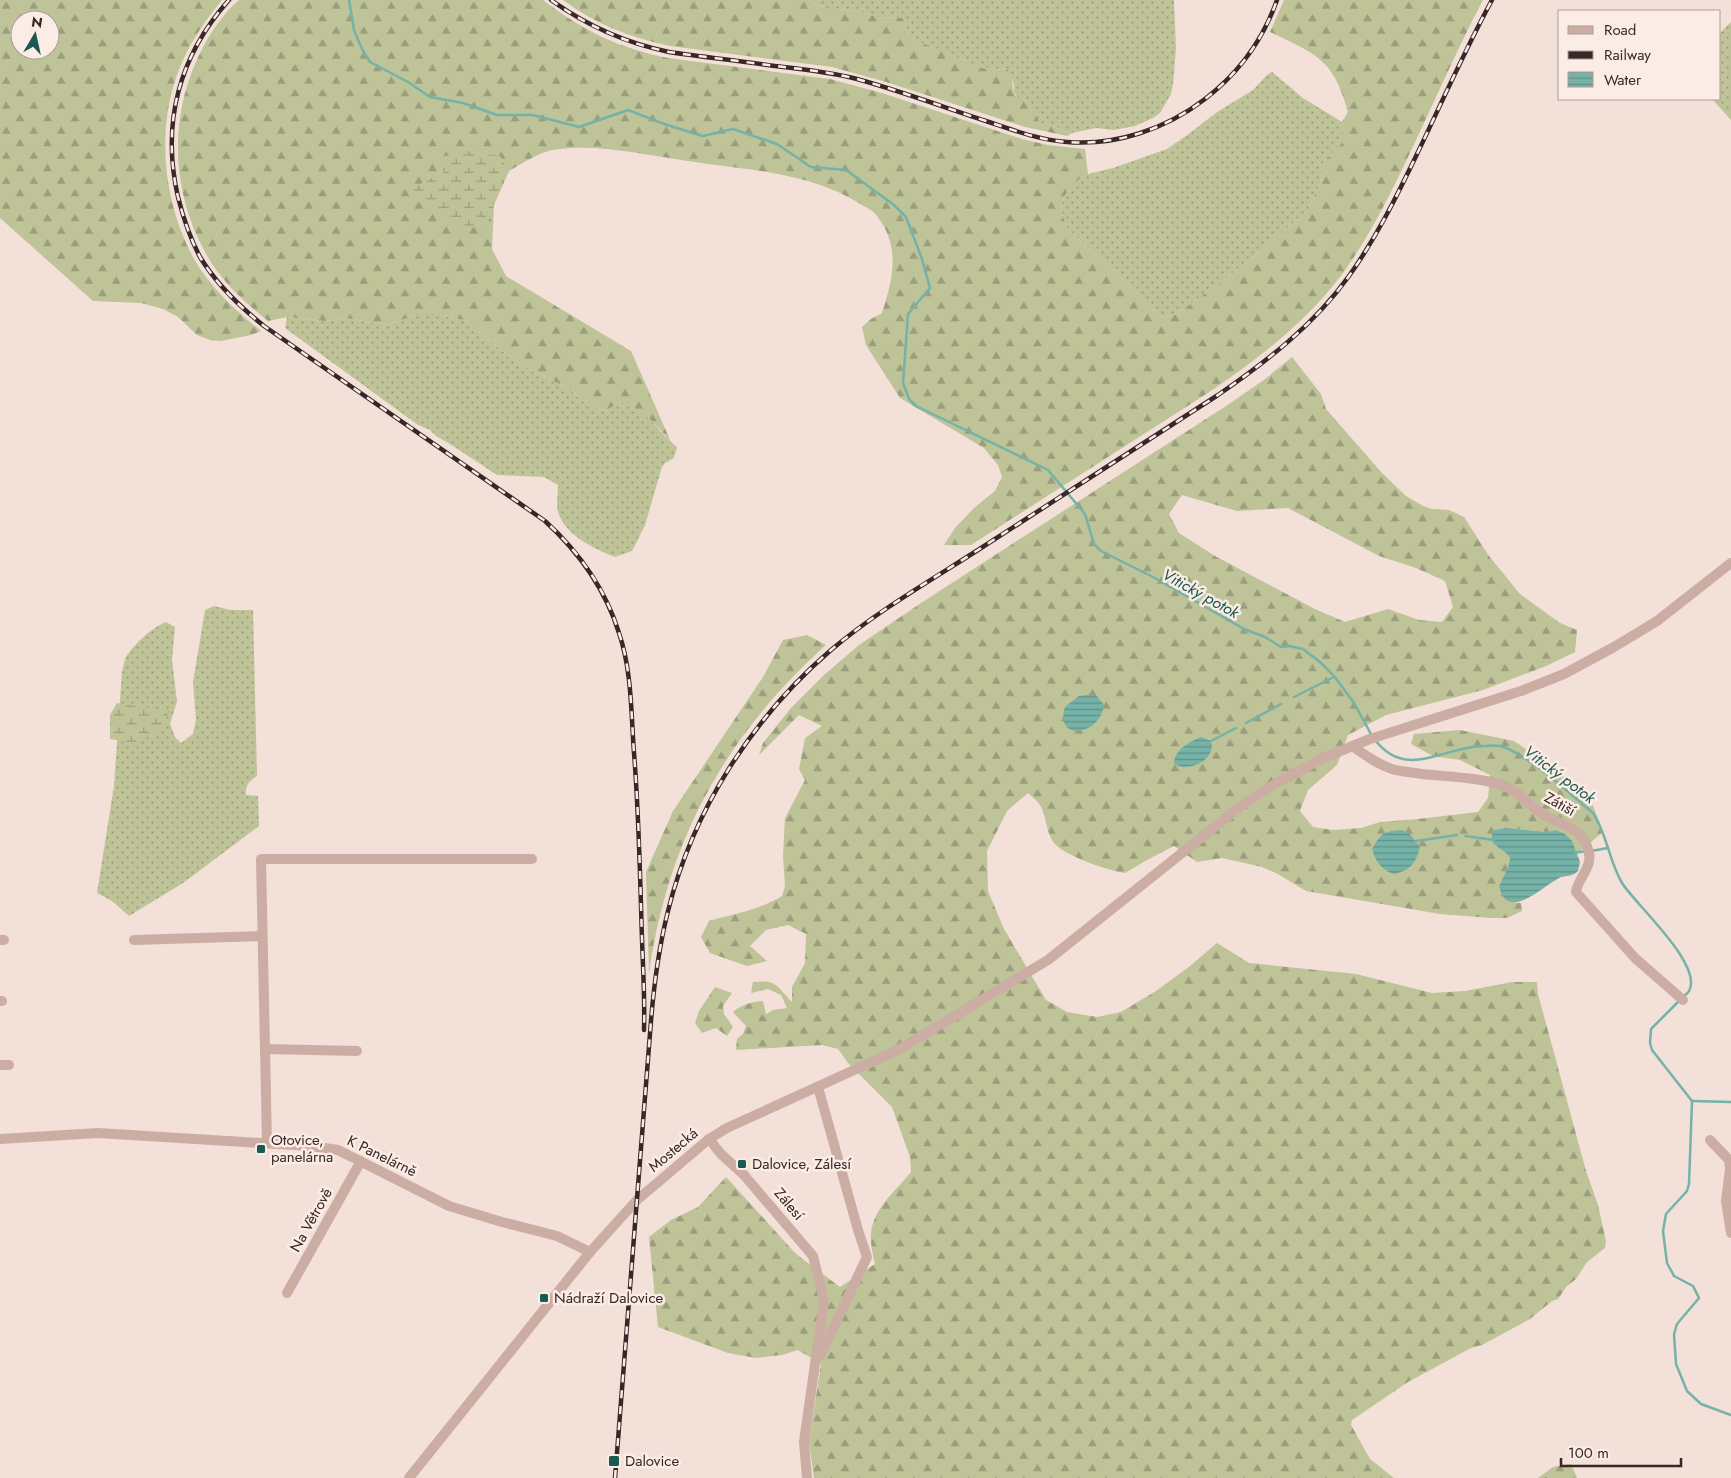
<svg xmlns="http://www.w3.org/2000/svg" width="1731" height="1478" font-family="Jost,sans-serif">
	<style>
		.grass { fill: url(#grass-dots) }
		.forest { fill: url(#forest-firs); fill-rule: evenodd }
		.wetland { fill: url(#wetland-marsh) }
		.water { fill: url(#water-rules) }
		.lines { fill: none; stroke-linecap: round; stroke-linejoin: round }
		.stream { stroke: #75b2a7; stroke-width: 2.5 }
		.minor { stroke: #ccada4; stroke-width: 10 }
		.rail-casing { stroke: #372726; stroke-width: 4.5 }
		.rail { stroke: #fbece5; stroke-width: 2.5; stroke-dasharray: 8; stroke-linecap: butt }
		.poi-dot { fill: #195b50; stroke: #fbece5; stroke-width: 2 }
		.labels { text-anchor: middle; stroke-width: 5; stroke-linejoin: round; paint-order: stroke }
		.street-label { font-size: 15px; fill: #372726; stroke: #fbece5 }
		.poi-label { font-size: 15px; fill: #372726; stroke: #fbece5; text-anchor: start }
		.water-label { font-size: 16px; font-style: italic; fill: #195b50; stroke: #fbece5 }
	</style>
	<defs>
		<pattern id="grass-dots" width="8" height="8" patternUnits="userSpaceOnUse" patternTransform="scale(1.25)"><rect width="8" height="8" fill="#bec398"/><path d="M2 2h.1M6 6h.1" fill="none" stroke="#9b9e7c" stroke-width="1.8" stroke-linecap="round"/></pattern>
		<pattern id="forest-firs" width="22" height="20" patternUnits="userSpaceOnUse" patternTransform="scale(1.25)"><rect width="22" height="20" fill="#bec398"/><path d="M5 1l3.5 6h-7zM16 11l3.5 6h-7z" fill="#9b9e7c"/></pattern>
		<pattern id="wetland-marsh" width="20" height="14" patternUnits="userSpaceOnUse" patternTransform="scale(1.25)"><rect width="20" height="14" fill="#bec398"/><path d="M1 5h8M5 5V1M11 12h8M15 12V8" fill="none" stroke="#9b9e7c"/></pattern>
		<pattern id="water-rules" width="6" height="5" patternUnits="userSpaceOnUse" patternTransform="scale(1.25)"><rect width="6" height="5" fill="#75b2a7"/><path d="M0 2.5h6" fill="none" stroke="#619188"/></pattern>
	</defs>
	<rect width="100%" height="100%" fill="#f3e0d9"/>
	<g class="grass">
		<path d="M808 0H1174L1176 48 1173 84 1171 94 1160 113 1153 118 1135 126 1113 130 1096 128 1072 133 1064 131 1050 124 1041 123C1033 114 1032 105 1019 101L1014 92V84L1008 70 982 68 912 39 908 33 903 18 877 17 857 11 825 8Z"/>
		<polygon points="1731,22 1731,120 1712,99 1720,99 1720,33"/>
		<polygon points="1272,72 1303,98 1342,122 1342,143 1324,161 1320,184 1308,210 1252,259 1177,314 1160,318 1134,290 1067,228 1060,207 1067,190 1076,180 1088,174 1113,168 1167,149 1190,133 1217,112 1253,90 1267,75"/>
		<path d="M415 315H438L464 320 518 363 567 388 589 405 604 411 621 402C650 410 655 430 677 447L674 458 665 463 662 467 645 525 632 551 615 557C594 549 565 535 558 512 556 504 558 493 558 485L544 477 497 475 450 444 436 436 430 430 418 425 285 328 287 317 325 321 345 318 389 325Z"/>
		<path d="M214 606 230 610H253L257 776C249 781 245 785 246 795L258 796 259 826 183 883 129 916 112 901 97 893 114 786 122 672C123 668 124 661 126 657 134 644 153 627 166 622L175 627 172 660 177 701 170 724 175 737 181 743 193 734 196 720 193 682 205 610Z"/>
	</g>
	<g class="forest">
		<path d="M0 0H222C203 23 187 47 177 75 156 134 164 204 194 259 211 288 235 310 261 331L251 335 221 341 210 340 197 335 178 317 163 309 141 303 93 301 0 218ZM20 20H50V50H20Z"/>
		<path d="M239 0H543C584 31 618 48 668 58L830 79 882 93 1022 139 1048 145 1085 149 1088 174C1071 183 1067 189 1060 207L1067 228 1134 290 1160 318 1177 314 1252 259 1308 210 1320 184 1324 161 1342 143V122L1348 112C1334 59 1316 54 1270 32L1284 0H1483C1456 51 1433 105 1408 157 1389 197 1369 237 1343 273 1308 320 1262 356 1214 389L971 545H944L955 528 974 508 995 491 1002 477 998 465 984 448 900 398 866 345 862 327 871 319 882 313C893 279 901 247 877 216 874 211 867 208 862 205 811 172 746 170 688 161 643 155 598 143 553 150 542 151 519 165 509 171L494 205 492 249 506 276 631 351 671 442C656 425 643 409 621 402L604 411 589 405 567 388 518 363 464 320 438 315H415L389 325 345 318 325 321 287 317 268 321C243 301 220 280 205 252 169 186 169 111 204 45 213 29 225 12 239 0Z"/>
		<path d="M563 0H808L825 8 857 11 877 17 903 18 908 33 913 39 982 68 1008 70C1015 80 1011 84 1014 93 1017 101 1024 101 1029 106 1035 111 1036 118 1041 123L1050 124 1064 131 1072 133 1067 136 1025 127 886 82 832 67 670 46C631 38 595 24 563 0Z"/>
		<path d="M1292 357 1321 394 1326 409 1382 473 1406 496 1423 506 1432 509 1449 510 1464 517 1489 556 1520 594 1560 623 1577 630 1575 652 1546 666 1483 690 1386 715 1348 735 1337 765 1308 790 1300 811 1313 827 1333 830 1361 828 1380 822 1418 819 1478 812 1488 798 1490 775 1460 760 1433 756 1411 744 1414 734 1460 730 1514 741 1559 772 1592 803 1603 832 1577 854 1571 841 1564 833 1556 830 1547 832 1506 828 1494 830 1492 837 1496 846 1507 852 1510 858 1508 867 1499 886C1504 896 1508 903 1521 903L1522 911 1507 918H1491L1440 914 1306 891 1278 874 1262 867 1222 858 1197 862 1174 846 1147 860 1125 873C1109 871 1065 856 1054 843 1046 833 1047 819 1041 807 1039 802 1032 797 1028 793L1007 811 987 851 988 891 1004 929 1046 1000 1067 1012 1097 1017 1121 1012 1156 991 1190 966 1217 943 1249 963 1356 974 1432 993 1465 991 1512 982H1537L1538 994 1586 1171 1598 1205 1606 1241 1605 1248 1587 1262 1576 1279 1566 1287 1558 1299 1552 1301 1530 1319 1482 1345 1471 1348 1408 1382 1352 1420 1351 1425 1370 1459 1394 1478H814L809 1442 821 1364 798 1350 782 1355 756 1358 728 1353 658 1327 649 1237 671 1220 698 1207 726 1177 796 1254 840 1287 875 1264C873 1255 870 1243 871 1233 874 1207 896 1191 911 1172L910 1157 892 1107 848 1063 838 1049 822 1045 736 1050 737 1039 743 1034 746 1026 733 1012C743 1004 751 1002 763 1001L766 1014 773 1010 787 1008 781 995 768 989 751 993 753 982C778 979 777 987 792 1002V987L805 963 806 934 788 925 766 930 750 946 767 961 747 966 710 953 701 937 709 921C737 913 757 911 782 896L785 886 783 856 785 818 805 780 799 769 805 738 822 726 799 715 759 755 763 743 791 708 824 675 859 645 924 601 1226 406 1264 380ZM1182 495 1237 511 1288 508 1379 556 1416 568 1445 581 1453 607 1442 622 1419 620 1388 609 1345 622 1315 609 1215 556 1179 533 1169 514Z"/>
		<path d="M807 635 826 645C726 735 668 839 649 973L646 872 673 811 763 677 783 640Z"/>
		<polygon points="715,987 732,993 723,1006 724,1014 733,1027 727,1036 716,1028 702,1033 695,1023 699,1011"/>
		<polygon points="1571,1464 1577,1478 1538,1478 1553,1467"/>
	</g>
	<g class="wetland">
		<polygon points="462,150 500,156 509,171 496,194 491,216 484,229 458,224 409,190 444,172 438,158"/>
		<polygon points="117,703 169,711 165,724 138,744 110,739 110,715"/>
	</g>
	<g class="water">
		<path d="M1088 695H1096L1104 705C1100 736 1054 742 1065 707L1079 696Z"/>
		<path d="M1201 737 1211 741C1217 760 1187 774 1174 763 1175 749 1189 742 1201 737Z"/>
		<path d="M1506 828 1547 832 1556 830 1564 833 1572 841 1577 854 1580 862 1578 871C1572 877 1566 875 1559 878 1543 886 1507 923 1499 886L1508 867 1510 858C1505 847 1485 847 1494 830Z"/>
		<path d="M1402 830 1410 834 1420 847C1416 863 1410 871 1393 874 1381 869 1376 862 1372 849 1381 833 1384 831 1402 830Z"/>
	</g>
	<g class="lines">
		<g class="stream">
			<polyline points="349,0 354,30 362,49 370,62 408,82 430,97 463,103 497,115 533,115 579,127 628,110 664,124 703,136 733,129 777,144 811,167 846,170 894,205 906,217 922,259 930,288 908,314 903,383 909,399 916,406 1048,470 1085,514 1094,544 1101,551 1153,577 1244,629 1265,637 1281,647 1289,646 1303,649 1320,662 1334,676 1354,703 1372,736"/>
			<polyline points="1294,697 1334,677"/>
			<polyline points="1246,723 1281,704"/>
			<path d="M1375 740C1407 781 1443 746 1485 746 1489 746 1495 745 1500 746 1527 753 1570 794 1593 813 1607 834 1609 861 1622 883 1635 904 1704 965 1689 991 1688 993 1686 994 1684 996"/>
			<polyline points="1211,741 1236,728"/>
			<polyline points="1465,836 1494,840"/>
			<polyline points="1416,841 1457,835"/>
			<polyline points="1591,851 1608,848"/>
			<polyline points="1574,853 1586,851"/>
			<polyline points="1680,1000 1651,1029 1650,1043 1652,1050 1692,1101 1689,1184 1687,1191 1666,1214 1663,1231 1667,1263 1674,1276 1693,1286 1699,1298 1677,1324 1674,1334 1676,1364 1687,1391 1701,1404 1731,1415"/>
			<polyline points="1692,1101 1731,1102"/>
		</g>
		<g class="minor">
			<path d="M1352 746C1365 755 1377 764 1392 769 1401 772 1412 772 1422 774 1450 777 1478 777 1505 786 1521 792 1532 810 1548 817 1566 826 1584 829 1589 853 1592 868 1578 878 1576 892L1635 958 1683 1000"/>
			<polyline points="0,940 4,940"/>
			<polyline points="134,940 262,936"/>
			<polyline points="0,1001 2,1001"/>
			<polyline points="266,1049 357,1051"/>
			<polyline points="0,1065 9,1065"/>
			<polyline points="818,1087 858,1230 867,1257 820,1356"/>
			<polyline points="0,1139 98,1133 310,1146 338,1150 449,1206 502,1222 557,1236 590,1252"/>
			<polyline points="709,1139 721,1154 744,1175 813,1256 824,1300 804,1442 807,1478"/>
			<polyline points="1710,1140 1729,1160 1730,1169 1726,1201 1731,1233"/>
			<polyline points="267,1143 261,859 532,859"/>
			<polyline points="287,1293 361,1161"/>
			<polyline points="409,1478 590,1252 637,1200 709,1139 727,1128 898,1050 1048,960 1242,805 1278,782 1323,758 1370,739 1521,691 1564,674 1614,647 1657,621 1731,563"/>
		</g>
		<defs>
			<g id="rail">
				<path d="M229 0C179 56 161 123 178 197 183 217 190 238 200 257 217 285 239 306 264 326L545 521C580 553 605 588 619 633 632 671 631 714 634 753 639 815 640 877 642 939 643 969 645 999 644 1030"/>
				<path d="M551 0C587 26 626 43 669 52 704 57 740 61 775 66 802 69 830 72 857 79 901 91 943 107 986 121 1013 130 1039 140 1067 142 1116 146 1166 129 1205 99 1239 73 1263 40 1277 0"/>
				<path d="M615 1478 651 1021C654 984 659 947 668 911 693 810 752 718 831 650 876 612 928 582 978 550 1058 498 1138 447 1218 395 1267 361 1314 325 1349 276 1376 238 1397 196 1417 154 1442 102 1465 50 1492 0"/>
			</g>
		</defs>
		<use href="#rail" class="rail-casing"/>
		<use href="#rail" class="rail"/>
	</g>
	<g class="poi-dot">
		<rect x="256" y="1144" width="10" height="10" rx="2.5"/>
		<rect x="737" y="1159" width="10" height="10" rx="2.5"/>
		<rect x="539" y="1293" width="10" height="10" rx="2.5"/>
		<rect x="608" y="1455" width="12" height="12" rx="2.5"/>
	</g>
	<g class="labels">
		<g class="street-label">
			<text transform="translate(1560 804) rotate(29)" y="5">Zátiší</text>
			<text transform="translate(673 1150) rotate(-40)" y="5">Mostecká</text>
			<text transform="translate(382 1156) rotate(26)" y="5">K Panelárně</text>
			<text transform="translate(789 1204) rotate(50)" y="5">Zálesí</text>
			<text transform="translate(311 1220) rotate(-61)" y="5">Na Větrově</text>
		</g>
		<g class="poi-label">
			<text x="271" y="1145">Otovice,<tspan x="271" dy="17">panelárna</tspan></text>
			<text x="752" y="1169">Dalovice, Zálesí</text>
			<text x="554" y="1303">Nádraží Dalovice</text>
			<text x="625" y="1466">Dalovice</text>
		</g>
		<g class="water-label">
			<text transform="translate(1201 593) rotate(29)" y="6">Vitický potok</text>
			<text transform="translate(1560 774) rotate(37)" y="6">Vitický potok</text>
		</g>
	</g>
	<rect x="1558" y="10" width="162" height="90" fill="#fbece5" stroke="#ad9d99"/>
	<rect x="1568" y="26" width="25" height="8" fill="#ccada4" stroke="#ad9d99"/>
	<text x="1604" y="35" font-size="15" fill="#372726">Road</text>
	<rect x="1568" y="51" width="25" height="8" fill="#372726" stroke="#ad9d99"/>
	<text x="1604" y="60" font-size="15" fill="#372726">Railway</text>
	<rect x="1568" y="72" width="25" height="15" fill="url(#water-rules)" stroke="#ad9d99"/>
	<text x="1604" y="85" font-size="15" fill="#372726">Water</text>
	<g transform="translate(35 35) rotate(9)"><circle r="24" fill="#fbece5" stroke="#ad9d99"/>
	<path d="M0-4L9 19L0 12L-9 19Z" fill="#195b50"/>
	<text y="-8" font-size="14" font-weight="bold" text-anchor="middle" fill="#372726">N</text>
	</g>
	<path d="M1561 1458v8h120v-8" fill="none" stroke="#372726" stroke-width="2.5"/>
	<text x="1568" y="1458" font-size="15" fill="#372726" stroke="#fbece5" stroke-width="4" paint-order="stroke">100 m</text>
</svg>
